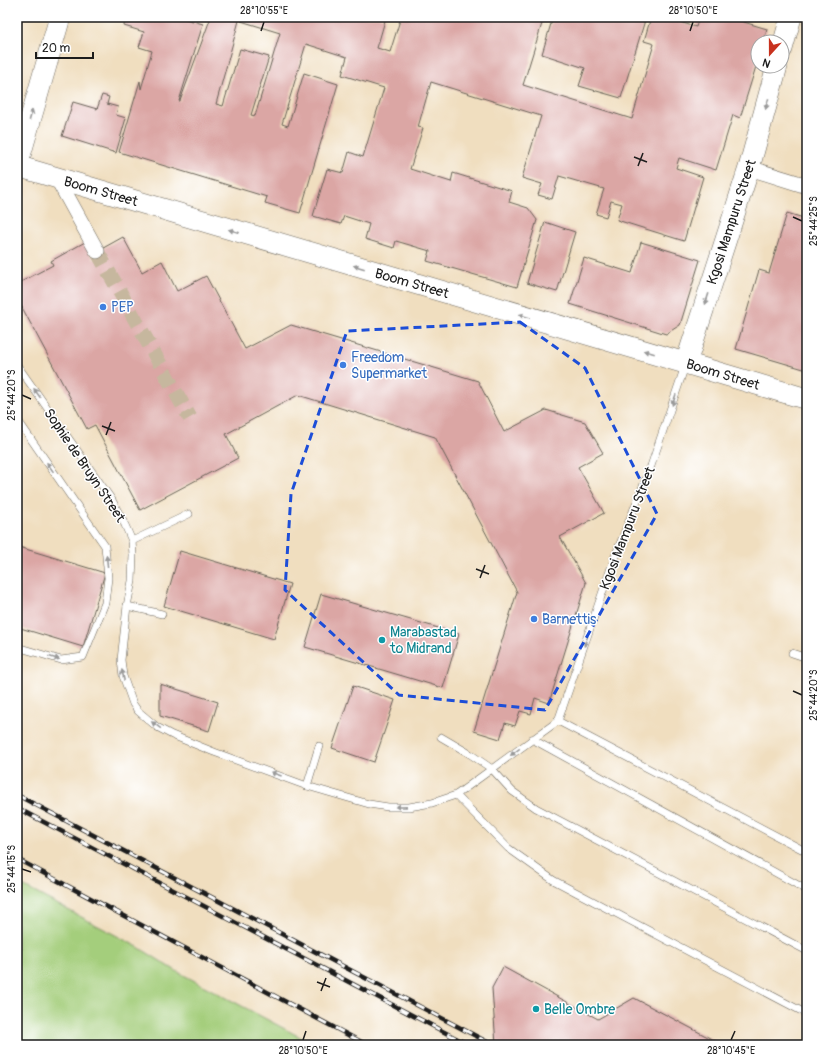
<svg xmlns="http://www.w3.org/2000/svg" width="824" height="1062" font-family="Pangolin,sans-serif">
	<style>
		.green { fill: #a4ce7b; stroke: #60754c }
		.building { fill: #dba6a4 }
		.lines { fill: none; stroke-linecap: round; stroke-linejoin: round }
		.street-tunnel { stroke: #c6b79e; stroke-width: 15; stroke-dasharray: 15 8; stroke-linecap: butt }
		.lane-casing { stroke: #666055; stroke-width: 8 }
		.street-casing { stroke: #666055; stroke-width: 16 }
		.secondary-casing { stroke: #666055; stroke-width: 22 }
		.lane { stroke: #fff; stroke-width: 7 }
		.street { stroke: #fff; stroke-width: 15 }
		.secondary { stroke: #fff; stroke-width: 21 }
		.rail-casing { stroke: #1c1c1c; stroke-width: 4.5 }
		.rail { stroke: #fff; stroke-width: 3; stroke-dasharray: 9; stroke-linecap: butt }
		.oneway { fill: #999 }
		.marked { fill: none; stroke: #1d4ed8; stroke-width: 3; stroke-dasharray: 8 5; stroke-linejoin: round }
		.ticks { fill: none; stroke: #1c1c1c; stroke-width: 1.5 }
		.shop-dot { fill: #3f7fe0; stroke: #fff; stroke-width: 1.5 }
		.culture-dot { fill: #0f9aa8; stroke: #fff; stroke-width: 1.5 }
		.labels { text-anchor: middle; stroke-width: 3; stroke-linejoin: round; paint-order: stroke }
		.street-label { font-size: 14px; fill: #1c1c1c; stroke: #fff }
		.shop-label { font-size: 14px; fill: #366cbe; stroke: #fff; text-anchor: start }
		.culture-label { font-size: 14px; fill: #0d838f; stroke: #fff; text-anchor: start }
		.neatline { fill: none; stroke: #1c1c1c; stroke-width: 1.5 }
		.ticks-label { font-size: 10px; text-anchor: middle; fill: #1c1c1c }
	</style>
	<rect width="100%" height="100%" fill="#fff"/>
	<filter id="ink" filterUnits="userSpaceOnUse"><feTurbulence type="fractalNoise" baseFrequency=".025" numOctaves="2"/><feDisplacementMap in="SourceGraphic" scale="8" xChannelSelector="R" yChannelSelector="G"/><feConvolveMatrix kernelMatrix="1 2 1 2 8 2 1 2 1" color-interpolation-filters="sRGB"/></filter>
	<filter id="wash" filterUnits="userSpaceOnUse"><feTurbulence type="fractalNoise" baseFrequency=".012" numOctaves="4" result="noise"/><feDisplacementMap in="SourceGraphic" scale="16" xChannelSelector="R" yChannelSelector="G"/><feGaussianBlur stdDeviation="0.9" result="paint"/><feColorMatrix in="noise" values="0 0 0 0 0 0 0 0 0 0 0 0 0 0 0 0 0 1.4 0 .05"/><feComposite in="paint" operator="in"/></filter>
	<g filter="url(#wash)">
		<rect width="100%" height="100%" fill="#f0debf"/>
		<polygon class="green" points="17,883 138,947 178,972 315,1045 17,1045"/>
		<g id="blocks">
			<g class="building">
				<polygon points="17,17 22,17 17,33"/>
				<polygon points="125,17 179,17 203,24 179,101 180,101 211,17 240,17 216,104 223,106 240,49 269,57 251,115 255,116 280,33 241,21 242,17 386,17 377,48 390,52 401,17 544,17 523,85 632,119 654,44 644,41 651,17 663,17 696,27 699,17 727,17 767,29 764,42 758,42 758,60 740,118 733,115 716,170 679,158 676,168 703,177 684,241 617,220 622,204 611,201 606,217 596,214 604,189 559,176 552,199 538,195 542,184 522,178 541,116 431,82 418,127 423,128 410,169 451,182 453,173 512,191 509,202 528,208 537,220 517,287 427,261 430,251 396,241 394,248 365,239 369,224 344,216 341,224 313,216 327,169 343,173 349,152 363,157 384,88 342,75 347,57 306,44 282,124 288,126 304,73 338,84 300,213 265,203 267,197 119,152 140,81 141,89 152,51 139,47 144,32 124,26"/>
				<polygon points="553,17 646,17 621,98 579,86 585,68 542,54"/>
				<polygon points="102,95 109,97 107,104 118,107 116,115 126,118 116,153 62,136 73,102 97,109"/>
				<polygon points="787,213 807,219 807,370 736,349 759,270 769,273"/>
				<polygon points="545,222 575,232 557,292 527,283"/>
				<polygon points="123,237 142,272 162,261 177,291 206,276 245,349 291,325 478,381 504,432 546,410 585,422 603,453 578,467 604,513 560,537 586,583 549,703 535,698 531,714 520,711 515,726 505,723 500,739 474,731 517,592 435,437 298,395 226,434 238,458 140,510 95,425 87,429 17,298 17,284 53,265 51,261 85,242 94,259 99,257 96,252"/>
				<polygon points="641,242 700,260 680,325 666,334 570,304 584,258 632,273"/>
				<polygon points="19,547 105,573 83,647 17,627 17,553"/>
				<polygon points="180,551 290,584 274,639 164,606"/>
				<polygon points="321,594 459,634 443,688 305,647"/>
				<polygon points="160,684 218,702 209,731 160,716"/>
				<polygon points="353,686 395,700 374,762 332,748"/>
				<polygon points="503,967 598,1019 634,998 723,1045 496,1045 492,988"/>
			</g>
		</g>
	</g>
	<g filter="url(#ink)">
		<use href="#blocks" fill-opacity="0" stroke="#666055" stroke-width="1"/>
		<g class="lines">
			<polyline class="street-tunnel" points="97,251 190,418"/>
			<defs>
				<g id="lane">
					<polyline points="17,365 112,500 125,525 132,541 133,555 132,581 127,606 121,660 123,676 133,704 138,711 157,727 172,735 214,752 307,786 369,804 388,807 409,807 432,803 456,795 558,721"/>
					<polyline points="17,419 105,546 108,578 105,603 83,657 61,660 17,647"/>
					<polyline points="132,541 189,514"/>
					<polyline points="127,606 162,614"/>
					<polyline points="792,653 807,658"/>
					<polyline points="558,721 614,559 651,466 685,366"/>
					<polyline points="558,721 807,852"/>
					<polyline points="441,737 470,754 492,769 512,791 536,808 807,951"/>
					<polyline points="532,739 807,890"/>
					<polyline points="307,786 319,746"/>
					<polyline points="456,795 508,848 553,880 807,1014"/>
				</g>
				<g id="street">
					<polyline points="749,168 807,186"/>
					<polyline points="57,178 97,251"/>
				</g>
				<g id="secondary">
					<polyline points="782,49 791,17"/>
					<polyline points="17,166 807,399"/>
					<polyline points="17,166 60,17"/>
					<polyline points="686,363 749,168 777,66"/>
				</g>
			</defs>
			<use href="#lane" class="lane-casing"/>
			<use href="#street" class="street-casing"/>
			<use href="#secondary" class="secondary-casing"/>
			<use href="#lane" class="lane"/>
			<use href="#street" class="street"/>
			<use href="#secondary" class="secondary"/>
			<defs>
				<g id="rail">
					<polyline points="17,795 493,1045"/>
					<polyline points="17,808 469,1045"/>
					<polyline points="17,859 367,1045"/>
				</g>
			</defs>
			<use href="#rail" class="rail-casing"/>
			<use href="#rail" class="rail"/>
		</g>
		<defs><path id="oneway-solid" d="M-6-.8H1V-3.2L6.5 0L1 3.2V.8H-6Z"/></defs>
		<g class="oneway">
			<use href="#oneway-solid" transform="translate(767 104) rotate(106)"/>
			<use href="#oneway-solid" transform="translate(31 115) rotate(-74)"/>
			<use href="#oneway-solid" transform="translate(234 231) rotate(-164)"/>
			<use href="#oneway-solid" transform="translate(359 267) rotate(-164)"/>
			<use href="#oneway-solid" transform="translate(707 299) rotate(108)"/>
			<use href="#oneway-solid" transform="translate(524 316) rotate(-164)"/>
			<use href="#oneway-solid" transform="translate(649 352) rotate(-164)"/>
			<use href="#oneway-solid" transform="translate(37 393) rotate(-125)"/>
			<use href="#oneway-solid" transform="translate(674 400) rotate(109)"/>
			<use href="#oneway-solid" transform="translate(50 467) rotate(-125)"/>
			<use href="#oneway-solid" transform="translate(107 561) rotate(-96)"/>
			<use href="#oneway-solid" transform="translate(586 641) rotate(109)"/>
			<use href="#oneway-solid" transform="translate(54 658) rotate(16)"/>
			<use href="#oneway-solid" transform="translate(123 675) rotate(-102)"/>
			<use href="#oneway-solid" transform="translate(156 725) rotate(-144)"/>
			<use href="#oneway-solid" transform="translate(515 752) rotate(143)"/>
			<use href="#oneway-solid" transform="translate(276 774) rotate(-160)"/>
			<use href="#oneway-solid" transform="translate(401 807) rotate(179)"/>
		</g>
	</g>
	<path class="marked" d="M520 322 585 368 657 514 545 710 399 695 285 590 291 494 347 331Z"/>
	<path class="ticks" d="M261 31 264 22M690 31 693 22M634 157 647 162M638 166 643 153M793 217 802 221M22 395 31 399M102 426 115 431M106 435 111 422M476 569 489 574M480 578 485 565M793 691 802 695M22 869 31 872M317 982 330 987M321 991 326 978M303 1040 306 1031M731 1040 735 1031"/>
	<g class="shop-dot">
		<circle cx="103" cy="307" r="4"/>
		<circle cx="343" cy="365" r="4"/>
		<circle cx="534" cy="619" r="4"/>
	</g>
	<g class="culture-dot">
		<circle cx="382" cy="640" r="4"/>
		<circle cx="536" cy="1009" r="4"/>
	</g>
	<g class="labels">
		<g class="street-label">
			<text transform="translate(101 191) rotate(16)" y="5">Boom Street</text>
			<text transform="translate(731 222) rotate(-72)" y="5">Kgosi Mampuru Street</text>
			<text transform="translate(412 283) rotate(16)" y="5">Boom Street</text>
			<text transform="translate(723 374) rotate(17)" y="5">Boom Street</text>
			<text transform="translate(85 465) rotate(56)" y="5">Sophie de Bruyn Street</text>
			<text transform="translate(627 528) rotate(-69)" y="5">Kgosi Mampuru Street</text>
		</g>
		<g class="shop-label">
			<text x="111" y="312">PEP</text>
			<text x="351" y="362">Freedom<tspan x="351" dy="16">Supermarket</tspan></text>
			<text x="542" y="624">Barnettis</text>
		</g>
		<g class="culture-label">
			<text x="390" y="637">Marabastad<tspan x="390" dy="16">to Midrand</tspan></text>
			<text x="544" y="1014">Belle Ombre</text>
		</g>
	</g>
	<rect width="824" height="1062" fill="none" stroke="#fff" stroke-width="44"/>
	<g transform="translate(770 54) rotate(201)"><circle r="19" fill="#ffffff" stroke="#a4a4a4"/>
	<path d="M0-3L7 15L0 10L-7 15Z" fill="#c8321e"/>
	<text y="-6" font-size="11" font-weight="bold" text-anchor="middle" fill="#1c1c1c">N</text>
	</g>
	<path d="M36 52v6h57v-6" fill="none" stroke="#1c1c1c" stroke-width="2"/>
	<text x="42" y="52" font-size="12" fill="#1c1c1c" stroke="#ffffff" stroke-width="3" paint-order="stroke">20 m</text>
	<rect x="22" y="22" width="780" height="1018" class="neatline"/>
	<g class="ticks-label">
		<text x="264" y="14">28°10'55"E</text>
		<text x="693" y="14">28°10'50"E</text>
		<text transform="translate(813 221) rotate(-90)" y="4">25°44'25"S</text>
		<text transform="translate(11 395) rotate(-90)" y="4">25°44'20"S</text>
		<text transform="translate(813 695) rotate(-90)" y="4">25°44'20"S</text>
		<text transform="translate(11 869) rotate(-90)" y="4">25°44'15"S</text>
		<text x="303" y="1054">28°10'50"E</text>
		<text x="731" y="1054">28°10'45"E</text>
	</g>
</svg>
